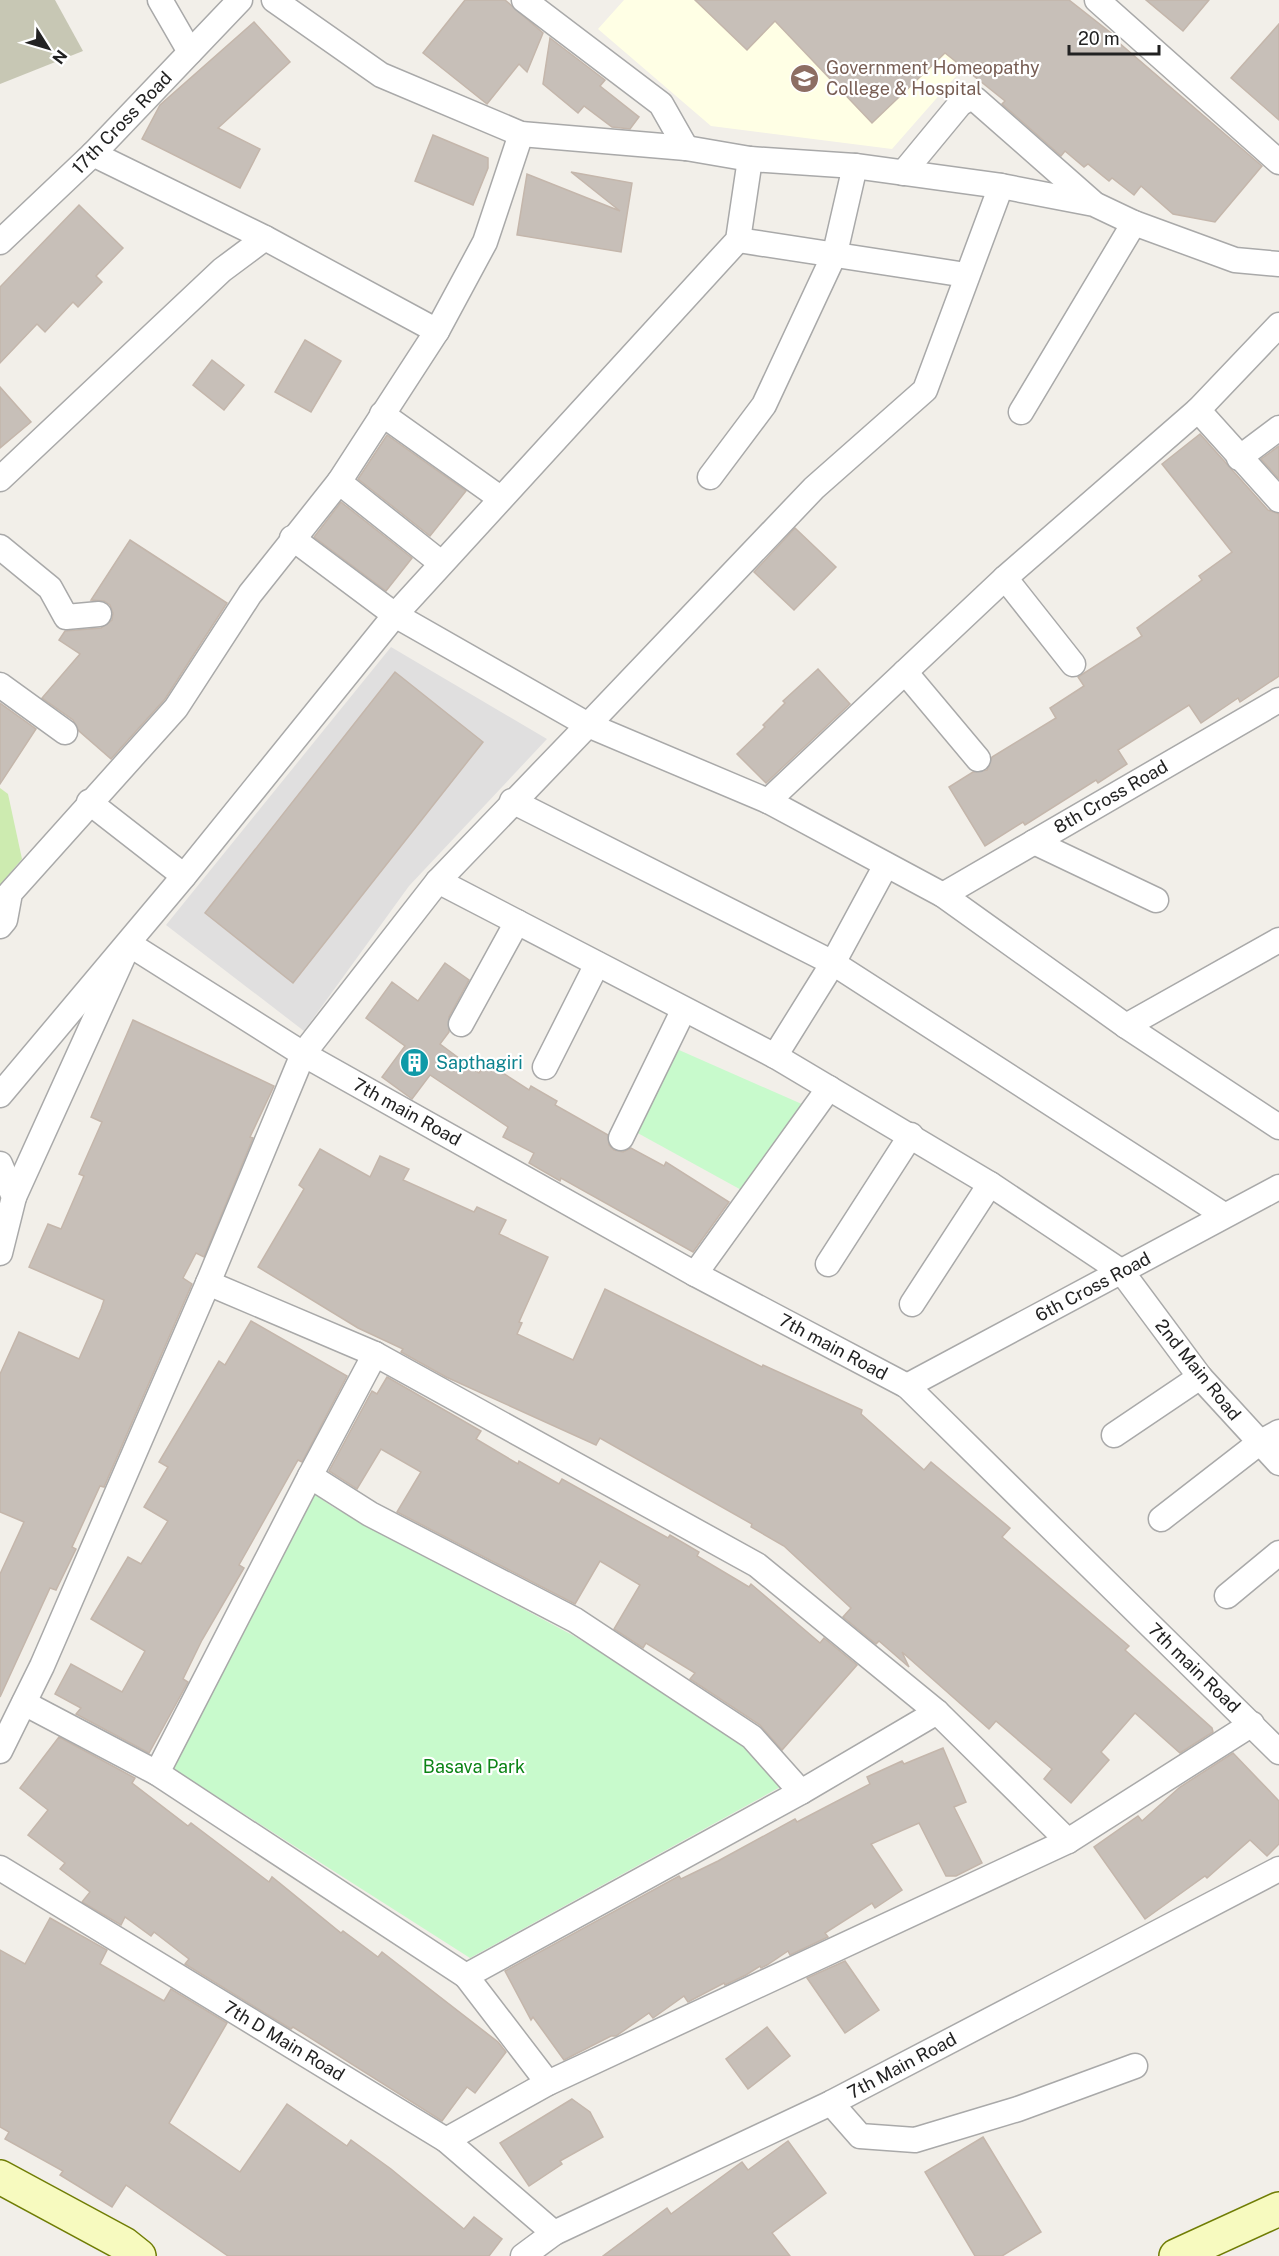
<svg xmlns="http://www.w3.org/2000/svg" width="1279" height="2256" font-family="'Public Sans',sans-serif">
	<style>
		.residential { fill: #e0dfdf }
		.education { fill: #ffffe5 }
		.construction { fill: #c7c7b4 }
		.grass { fill: #cdebb0 }
		.park { fill: #c8facc }
		.building { fill: #c7bfb8; stroke: #c4b6ab; stroke-width: 1.5 }
		.lines { fill: none; stroke-linecap: round; stroke-linejoin: round }
		.street-casing { stroke: #a9a9a9; stroke-width: 27 }
		.secondary-casing { stroke: #707d05; stroke-width: 36 }
		.street { stroke: #fff; stroke-width: 24 }
		.secondary { stroke: #f7fabf; stroke-width: 33 }
		.labels { text-anchor: middle; stroke-width: 4.5; stroke-linejoin: round; paint-order: stroke }
		.education-label { font-size: 18px; fill: #785e54; stroke: #fff; text-anchor: start }
		.street-label { font-size: 18px; fill: #222; stroke: #fff }
		.culture-label { font-size: 18px; fill: #0d838f; stroke: #fff; text-anchor: start }
		.park-label { font-size: 18px; fill: #0c8416; stroke: #fff }
	</style>
	<rect width="100%" height="100%" fill="#f2efe9"/>
	<polygon class="residential" points="391,647 547,739 409,886 304,1031 166,925"/>
	<polygon class="education" points="624,0 1027,0 1000,26 892,149 711,126 598,29"/>
	<polygon class="construction" points="0,0 55,0 83,51 0,84"/>
	<polygon class="grass" points="0,788 8,794 22,859 0,885"/>
	<g class="park">
		<polygon points="679,1050 804,1105 745,1192 634,1131"/>
		<polygon points="311,1492 333,1507 574,1636 748,1742 782,1786 470,1958 172,1768"/>
	</g>
	<g class="building">
		<polygon points="465,0 505,0 543,33 527,72 519,64 487,104 423,53"/>
		<polygon points="695,0 1069,0 1111,33 1110,35 1262,166 1215,222 1173,214 1141,186 1134,195 1112,178 1109,181 1088,164 1084,167 1065,151 1061,156 1002,104 1005,101 945,53 872,123 775,21 747,50"/>
		<polygon points="1146,0 1209,0 1183,31"/>
		<polygon points="254,22 290,62 218,128 260,149 240,188 142,139 160,105"/>
		<polygon points="1279,24 1279,120 1231,78"/>
		<polygon points="550,38 605,80 600,86 639,117 630,129 612,127 584,106 578,113 543,84"/>
		<polygon points="433,135 488,158 488,168 473,205 415,181"/>
		<polygon points="571,172 632,183 621,252 517,235 527,174 620,211"/>
		<polygon points="79,205 123,248 96,276 102,282 78,307 73,302 45,332 37,324 0,363 0,287"/>
		<polygon points="305,340 341,361 311,412 275,392"/>
		<polygon points="212,360 244,385 224,410 193,385"/>
		<polygon points="0,387 31,422 0,448"/>
		<polygon points="1200,434 1268,510 1279,514 1279,676 1240,702 1238,698 1201,723 1189,705 1118,750 1127,764 1098,783 1096,780 1025,825 1023,822 985,846 949,787 973,772 987,770 992,757 1056,718 1050,708 1084,686 1078,677 1142,636 1137,628 1202,580 1199,576 1232,552 1162,464"/>
		<polygon points="387,435 466,491 430,536 358,479"/>
		<polygon points="1279,446 1279,479 1261,459"/>
		<polygon points="341,502 412,558 386,591 314,537"/>
		<polygon points="795,528 836,567 794,610 754,572"/>
		<polygon points="130,540 227,603 165,699 111,759 79,731 73,720 42,698 80,654 59,640 65,631 101,628 112,620 113,613 110,605 104,601 91,600"/>
		<polygon points="818,669 850,704 766,783 737,754 765,727 763,725 785,703 783,701"/>
		<polygon points="395,672 483,742 293,983 205,913"/>
		<polygon points="0,703 36,729 0,784"/>
		<polygon points="445,963 469,980 449,1017 449,1032 440,1044 479,1073 486,1062 529,1090 531,1086 557,1101 555,1105 608,1135 609,1145 614,1150 623,1152 631,1148 664,1166 666,1162 729,1202 693,1252 561,1178 560,1181 529,1163 534,1153 503,1137 508,1127 430,1075 412,1099 382,1077 405,1046 366,1018 392,982 418,1001"/>
		<polygon points="133,1020 274,1086 250,1137 253,1138 204,1257 196,1253 183,1278 192,1284 104,1487 100,1486 72,1547 76,1549 56,1590 50,1588 0,1697 0,1574 24,1522 0,1512 0,1374 19,1332 79,1359 101,1309 104,1300 29,1267 48,1224 61,1229 84,1176 79,1174 102,1122 91,1117"/>
		<polygon points="320,1149 370,1177 380,1156 409,1169 403,1180 474,1212 477,1207 506,1220 499,1234 548,1257 519,1322 522,1323 517,1334 573,1360 605,1289 762,1367 763,1365 862,1410 861,1414 924,1470 931,1462 1010,1528 1002,1537 1129,1646 1125,1650 1212,1728 1213,1732 1180,1753 1135,1713 1101,1752 1109,1760 1071,1803 1044,1779 1052,1769 996,1721 989,1729 902,1652 909,1667 879,1641 876,1644 843,1617 851,1608 784,1546 751,1527 752,1524 600,1438 596,1445 446,1377 401,1352 403,1349 358,1328 258,1267 304,1189 299,1185"/>
		<polygon points="251,1321 347,1376 302,1462 298,1460 239,1565 244,1568 202,1640 183,1679 188,1682 149,1753 76,1714 81,1708 55,1694 71,1664 122,1692 145,1651 91,1619 128,1557 141,1564 168,1521 144,1507 168,1467 159,1462 219,1361 225,1365"/>
		<polygon points="387,1377 481,1431 476,1439 518,1464 519,1461 559,1484 562,1479 668,1538 670,1535 699,1552 697,1556 749,1587 751,1584 820,1643 824,1638 857,1665 782,1750 760,1725 690,1679 695,1673 646,1643 643,1648 614,1629 640,1585 600,1561 575,1604 397,1512 421,1472 381,1449 357,1489 329,1471 372,1391 377,1394"/>
		<polygon points="59,1737 135,1778 132,1783 188,1826 191,1823 269,1882 272,1877 341,1933 343,1931 378,1957 382,1952 498,2042 506,2052 475,2093 467,2087 442,2121 293,2027 291,2029 185,1964 189,1959 154,1932 151,1936 125,1917 121,1925 82,1902 90,1892 60,1869 65,1863 28,1835 48,1810 20,1788"/>
		<polygon points="943,1748 966,1802 954,1807 982,1863 956,1876 946,1876 919,1823 871,1844 902,1890 875,1908 872,1903 825,1933 828,1937 790,1955 788,1951 767,1965 761,1968 760,1966 746,1975 725,1985 724,1983 688,2002 684,1996 653,2018 649,2013 616,2036 611,2036 564,2060 533,2017 531,2020 505,1971 679,1876 681,1879 718,1861 795,1819 797,1822 870,1784 867,1777 902,1761 904,1764"/>
		<polygon points="1233,1753 1279,1801 1279,1844 1267,1856 1250,1840 1207,1878 1205,1876 1145,1919 1094,1847 1138,1816 1142,1821 1180,1787"/>
		<polygon points="50,1918 107,1950 100,1964 164,2001 171,1989 227,2023 169,2123 240,2172 287,2104 347,2146 351,2140 391,2169 464,2229 474,2217 502,2239 489,2256 228,2256 126,2185 112,2207 60,2175 63,2171 5,2139 9,2132 0,2127 0,1950 25,1964"/>
		<polygon points="845,1961 879,2010 845,2033 807,1978"/>
		<polygon points="767,2027 790,2056 748,2089 726,2059"/>
		<polygon points="572,2099 590,2112 603,2137 560,2161 562,2164 529,2186 500,2143"/>
		<polygon points="983,2137 1041,2232 1002,2256 975,2256 925,2172"/>
		<polygon points="788,2141 826,2193 772,2233 790,2256 603,2256 667,2208 671,2214 742,2162 748,2170"/>
	</g>
	<g class="lines">
		<defs>
			<g id="street">
				<polyline points="160,0 190,52"/>
				<polyline points="274,0 381,75 521,134 686,148 750,159 855,166 1001,186 1094,204 1134,223 1235,260 1279,264"/>
				<polyline points="524,0 661,104 686,148"/>
				<polyline points="1097,0 1279,162"/>
				<polyline points="93,154 265,238 437,331"/>
				<polyline points="903,173 960,104 970,98 975,99 1092,202"/>
				<polyline points="1001,186 925,390 814,488 588,725 768,801 943,895 1126,1026 1279,1127"/>
				<polyline points="738,240 966,275"/>
				<polyline points="0,242 93,154 240,0"/>
				<polyline points="1198,410 1279,500"/>
				<polyline points="1021,412 1134,223"/>
				<polyline points="382,414 500,498"/>
				<polyline points="1239,458 1279,428"/>
				<polyline points="710,477 764,405 835,253 855,166"/>
				<polyline points="0,479 222,270 265,238"/>
				<polyline points="339,482 441,563"/>
				<polyline points="0,547 50,588 66,617 99,614"/>
				<polyline points="1005,578 1073,664"/>
				<polyline points="905,672 978,759"/>
				<polyline points="0,685 65,732"/>
				<polyline points="512,801 833,963 1224,1215"/>
				<polyline points="768,801 1005,578 1198,410 1279,325"/>
				<polyline points="89,802 184,876"/>
				<polyline points="1034,842 1156,900"/>
				<polyline points="438,881 775,1056 990,1184 1122,1272 1200,1377 1279,1463"/>
				<polyline points="943,895 1279,700"/>
				<polyline points="0,926 5,920 10,893 176,708 250,594 339,482 437,331 485,242 521,134"/>
				<polyline points="461,1024 517,922"/>
				<polyline points="1126,1026 1279,940"/>
				<polyline points="775,1056 833,963 886,865"/>
				<polyline points="545,1067 597,964"/>
				<polyline points="0,1095 184,876 395,615 738,240 750,159"/>
				<polyline points="621,1138 683,1011"/>
				<polyline points="0,1164 14,1197 0,1253"/>
				<polyline points="14,1197 129,944 303,1054 695,1274 907,1386 1279,1752"/>
				<polyline points="828,1264 911,1135"/>
				<polyline points="695,1274 829,1088"/>
				<polyline points="208,1283 375,1354 757,1565 937,1712 1068,1841"/>
				<polyline points="912,1304 990,1184"/>
				<polyline points="907,1386 1279,1187"/>
				<polyline points="1114,1435 1200,1377"/>
				<polyline points="310,1476 375,1354"/>
				<polyline points="1161,1519 1259,1443 1279,1432"/>
				<polyline points="1227,1596 1279,1553"/>
				<polyline points="24,1703 157,1773"/>
				<polyline points="0,1751 42,1666 208,1283 303,1054 438,881 588,725 395,615 292,538"/>
				<polyline points="0,1868 446,2140 554,2233"/>
				<polyline points="466,1976 157,1773 310,1476 370,1514 575,1620 752,1737 801,1792"/>
				<polyline points="548,2083 466,1976 801,1792 937,1712"/>
				<polyline points="831,2103 860,2136 915,2140 1018,2109 1135,2066"/>
				<polyline points="446,2140 548,2083 1068,1841 1252,1724"/>
				<polyline points="523,2256 554,2233 831,2103 1279,1869"/>
			</g>
			<g id="secondary">
				<polyline points="0,2177 124,2244 139,2256"/>
				<polyline points="1176,2256 1279,2209"/>
			</g>
		</defs>
		<use href="#street" class="street-casing"/>
		<use href="#secondary" class="secondary-casing"/>
		<use href="#street" class="street"/>
		<use href="#secondary" class="secondary"/>
	</g>
	<defs>
		<symbol id="university-disc" viewBox="-11 -11 22 22"><circle r="9.5" fill="#8d6e63" stroke="#fff"/><path d="M0-5L7-2L0 1L-7-2ZM-4 1L0 2.5L4 1V4Q0 6-4 4Z" fill="#fff"/></symbol>
		<symbol id="building-disc" viewBox="-11 -11 22 22"><circle r="9.5" fill="#0f9aa8" stroke="#fff"/><path d="M-4-6H4V6H1V3H-1V6H-4ZM-2.5-4.3h1.7v1.8h-1.7ZM.8-4.3h1.7v1.8H.8ZM-2.5-1h1.7V.8h-1.7ZM.8-1h1.7V.8H.8Z" fill="#fff"/></symbol>
	</defs>
	<g fill-rule="evenodd">
		<use href="#university-disc" x="788" y="62" width="33" height="33"/>
		<use href="#building-disc" x="398" y="1046" width="33" height="33"/>
	</g>
	<g class="labels">
		<g class="education-label">
			<text x="826" y="74">Government Homeopathy<tspan x="826" dy="21">College &amp; Hospital</tspan></text>
		</g>
		<g class="street-label">
			<text transform="translate(122 123) rotate(-46)" y="6">17th Cross Road</text>
			<text transform="translate(1111 797) rotate(-30)" y="6">8th Cross Road</text>
			<text transform="translate(407 1112) rotate(29)" y="6">7th main Road</text>
			<text transform="translate(1093 1287) rotate(-28)" y="6">6th Cross Road</text>
			<text transform="translate(833 1347) rotate(28)" y="6">7th main Road</text>
			<text transform="translate(1198 1370) rotate(51)" y="6">2nd Main Road</text>
			<text transform="translate(1194 1668) rotate(44)" y="6">7th main Road</text>
			<text transform="translate(284 2041) rotate(31)" y="6">7th D Main Road</text>
			<text transform="translate(902 2066) rotate(-28)" y="6">7th Main Road</text>
		</g>
		<g class="culture-label">
			<text x="436" y="1069">Sapthagiri</text>
		</g>
		<g class="park-label">
			<text x="474" y="1773">Basava Park</text>
		</g>
	</g>
	<g transform="translate(48 48) rotate(127)" stroke="#ffffff" stroke-width="4.5" paint-order="stroke">
	<path d="M0-4.5L10 22L0 15L-10 22Z" fill="#222222"/>
	<text y="-9" font-size="16" font-weight="bold" text-anchor="middle" fill="#222222">N</text>
	</g>
	<path d="M1069 45v9h90v-9" fill="none" stroke="#222222" stroke-width="3"/>
	<text x="1078" y="45" font-size="18" fill="#222222" stroke="#ffffff" stroke-width="4.5" paint-order="stroke">20 m</text>
</svg>
